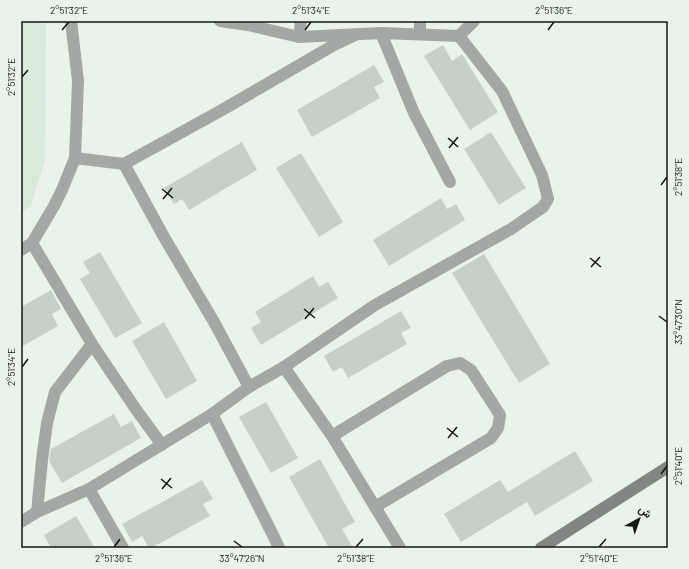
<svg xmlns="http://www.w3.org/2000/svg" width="689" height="569" font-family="Barlow,Vazirmatn,sans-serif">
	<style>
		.built { fill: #d9e9dc }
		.building { fill: #c7d0c8 }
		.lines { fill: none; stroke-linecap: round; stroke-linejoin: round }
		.street { stroke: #a4a8a5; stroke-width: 12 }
		.secondary { stroke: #808681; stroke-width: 12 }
		.ticks { fill: none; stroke: #141714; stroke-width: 1.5 }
		.neatline { fill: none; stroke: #141714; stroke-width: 1.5 }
		.ticks-label { font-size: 10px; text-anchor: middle; fill: #141714 }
	</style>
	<rect width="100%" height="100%" fill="#eaf3eb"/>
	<polygon class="built" points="21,21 46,21 45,160 31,205 21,214"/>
	<g class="building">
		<polygon points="443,45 452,61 462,54 498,112 470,130 424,56"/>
		<polygon points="374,65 384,82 374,87 380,98 312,137 297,110"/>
		<polygon points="491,132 526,188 499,205 464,149"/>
		<polygon points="242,142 257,170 189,210 182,199 174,204 164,188"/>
		<polygon points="301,153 343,222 319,237 276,168"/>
		<polygon points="441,198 447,209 456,204 465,220 389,266 373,240"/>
		<polygon points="100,252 142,323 115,338 80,279 90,273 83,262"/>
		<polygon points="484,254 550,364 519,383 452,273"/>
		<polygon points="313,276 319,287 328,282 338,298 261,345 251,328 261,322 255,312"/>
		<polygon points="51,290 61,309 52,314 58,326 21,347 21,307"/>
		<polygon points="401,311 411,328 401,333 407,344 348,378 342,367 333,372 324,356"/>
		<polygon points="164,322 197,381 166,399 132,341"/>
		<polygon points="266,402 298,458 271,473 239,417"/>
		<polygon points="114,414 121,427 132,421 141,438 62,483 49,461 51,449"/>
		<polygon points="575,451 593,481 535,516 527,502 461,542 444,514 500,480 508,492"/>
		<polygon points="320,459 355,522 342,529 353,548 329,548 289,477"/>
		<polygon points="202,480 213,499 203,504 210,516 151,548 149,548 142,536 132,542 122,524"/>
		<polygon points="76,516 95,548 51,548 44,535"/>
	</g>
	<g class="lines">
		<g class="street">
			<polyline points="220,21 248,25 299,37 381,33 459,36 474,21"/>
			<polyline points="420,21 420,34"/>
			<polyline points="381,33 414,113 450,182"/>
			<polyline points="299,37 301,21"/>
			<polyline points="75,158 124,164 222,110 334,45 355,35"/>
			<polyline points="124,164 164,237 214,322 249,387"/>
			<polyline points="32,243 92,344 135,408 162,445"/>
			<polyline points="21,250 32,243 54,206 62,190 75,158 78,81 71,21"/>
			<polyline points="284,367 332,436 400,548"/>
			<polyline points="212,414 274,537 279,548"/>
			<polyline points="332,436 447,366 460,363 471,370 500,415 498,428 491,438 375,507"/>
			<polyline points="89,489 123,548"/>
			<polyline points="37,512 42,460 47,423 55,392 92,344"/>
			<polyline points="21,522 37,512 89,489 212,414 249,387 284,367 375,305 511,229 543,207 548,199 542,175 502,91 459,36"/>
		</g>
		<polyline class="secondary" points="541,548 668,467"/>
	</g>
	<path class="ticks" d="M62 30 69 22M305 30 311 22M548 30 554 22M22 77 28 70M448 138 458 147M449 148 458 137M661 185 667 177M162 189 173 198M163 199 172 188M590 258 601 267M591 267 600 257M304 309 315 318M659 316 667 322M305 319 314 308M22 367 28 359M447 428 458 437M448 438 457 427M661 474 667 466M161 479 172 488M162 489 171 478M234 541 242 547M114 547 120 539M356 547 363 539M599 547 606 539"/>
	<rect width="689" height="569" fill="none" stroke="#eaf3eb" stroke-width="44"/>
	<g transform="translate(639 519) rotate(40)" stroke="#eaf3eb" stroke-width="3" paint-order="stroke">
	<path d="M0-3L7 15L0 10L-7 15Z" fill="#141714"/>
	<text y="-6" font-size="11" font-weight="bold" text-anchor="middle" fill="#141714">ش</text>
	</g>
	<rect x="22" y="22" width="645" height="525" class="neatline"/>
	<g class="ticks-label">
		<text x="69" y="14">2°51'32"E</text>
		<text x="311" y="14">2°51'34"E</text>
		<text x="554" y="14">2°51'36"E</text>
		<text transform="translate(11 77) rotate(-90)" y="4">2°51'32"E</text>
		<text transform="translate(678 177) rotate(-90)" y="4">2°51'38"E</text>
		<text transform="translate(678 322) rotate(-90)" y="4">33°47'30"N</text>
		<text transform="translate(11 367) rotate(-90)" y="4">2°51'34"E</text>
		<text transform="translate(678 466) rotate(-90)" y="4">2°51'40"E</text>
		<text x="114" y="562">2°51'36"E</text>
		<text x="242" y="562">33°47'26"N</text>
		<text x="356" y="562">2°51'38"E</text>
		<text x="599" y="562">2°51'40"E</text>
	</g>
</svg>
